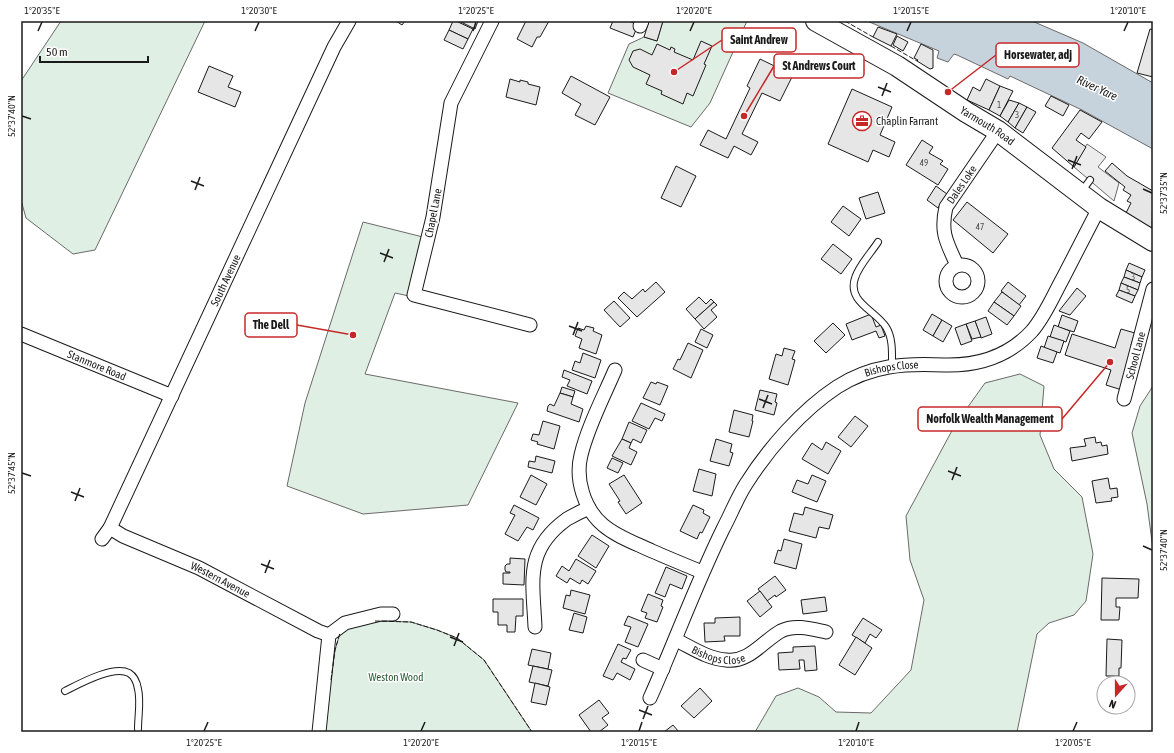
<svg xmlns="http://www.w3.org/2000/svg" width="1174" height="753" font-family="'Asap Condensed',sans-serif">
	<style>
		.green { fill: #e0efe3; stroke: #6a6a6a }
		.parking { fill: #ededed; stroke: #6a6a6a }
		.water { fill: #c6d2dc; stroke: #6a6a6a }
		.building { fill: #e6e6e6; stroke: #1a1a1a }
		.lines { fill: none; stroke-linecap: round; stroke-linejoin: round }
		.service-casing { stroke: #1a1a1a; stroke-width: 8 }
		.minor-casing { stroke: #1a1a1a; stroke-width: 15 }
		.primary-casing { stroke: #1a1a1a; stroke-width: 22 }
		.service { stroke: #fff; stroke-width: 6 }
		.minor { stroke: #fff; stroke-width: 13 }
		.primary { stroke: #fff; stroke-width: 20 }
		.fence { stroke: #1a1a1a; stroke-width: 1; stroke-dasharray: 5 2; stroke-linecap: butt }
		.ticks { fill: none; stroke: #1a1a1a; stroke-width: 1.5 }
		.labels { text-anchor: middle; stroke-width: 3; stroke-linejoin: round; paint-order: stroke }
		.number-label { font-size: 9px; fill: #4d4d4d }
		.poi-label { font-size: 11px; fill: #1a1a1a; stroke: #fff; text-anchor: start }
		.street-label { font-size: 11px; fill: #1a1a1a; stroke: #fff }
		.park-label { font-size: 11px; fill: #2b5a34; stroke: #fff }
		.water-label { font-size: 12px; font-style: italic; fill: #1a1a1a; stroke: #fff }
		.leader { fill: none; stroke: #c62828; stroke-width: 1.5 }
		.callout-dot { fill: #c62828; stroke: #fff; stroke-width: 1.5 }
		.callout { fill: #fff; stroke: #c62828; stroke-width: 1.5 }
		.callout-label { font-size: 12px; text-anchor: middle; font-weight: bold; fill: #1a1a1a }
		.neatline { fill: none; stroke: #1a1a1a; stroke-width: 1.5 }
		.ticks-label { font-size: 10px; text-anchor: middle; fill: #1a1a1a }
	</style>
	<rect width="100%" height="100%" fill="#fff"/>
	<g class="green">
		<polygon points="61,21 205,21 95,250 73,254 26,218 21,200 21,81"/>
		<polygon points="663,21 747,21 710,103 691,127 608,93 629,44 644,37 657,41"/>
		<polygon points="363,222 423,237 409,296 395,293 365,374 518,403 468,505 363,514 287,486 305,403"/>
		<polygon points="1020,374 1044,386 1040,435 1054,469 1082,497 1093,554 1086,601 1074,615 1049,623 1037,634 1017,732 755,732 776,696 798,688 819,697 836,712 871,713 911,670 924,600 910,560 906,516 955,425 985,383"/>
		<polygon points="1153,386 1153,549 1147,504 1132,433 1140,406"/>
		<polygon points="384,621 411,622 437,630 457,638 484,660 532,732 324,732 335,650 340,633 358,623"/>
	</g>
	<polygon class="parking" points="1087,144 1106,157 1098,167 1119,183 1114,201 1074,167"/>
	<polygon class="water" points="867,21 1032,21 1083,43 1153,83 1153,149 1082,110 1010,76 1008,79 957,55 954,54 948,62 937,58 939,51"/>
	<g class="building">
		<polygon points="396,21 405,21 402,25"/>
		<polygon points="453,21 456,21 473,29 468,39 449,30"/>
		<polygon points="459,21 478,21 475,29"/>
		<polygon points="526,21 549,21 540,37 537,37 532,47 517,39"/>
		<polygon points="613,21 629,21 638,25 633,37 610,28"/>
		<polygon points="649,21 663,21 657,41 644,37"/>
		<polygon points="878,27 897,34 891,46 873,37"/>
		<polygon points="1150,29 1153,30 1153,77 1137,73"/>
		<polygon points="449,30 468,39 463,49 444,40"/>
		<polygon points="897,36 908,42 903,51 893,45"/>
		<polygon points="701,41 712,46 704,64 706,65 693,96 687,93 683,104 661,94 662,91 646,84 650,75 633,67 629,60 633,51 640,49 652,55 657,44 670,50 671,47 675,49 674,52 693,60"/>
		<polygon points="921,44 933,50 933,68 930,69 917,61 918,60 914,58"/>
		<polygon points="760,59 793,75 780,101 762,93 742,134 758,142 751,155 734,146 728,158 700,145 708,130 726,139 750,88 747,86"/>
		<polygon points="209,66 233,76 228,87 241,92 235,107 198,92"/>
		<polygon points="571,76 610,97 595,125 575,115 581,104 562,93"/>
		<polygon points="510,79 520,82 520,80 528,82 528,84 540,87 536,105 506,97"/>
		<polygon points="986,79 1000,86 989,110 967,100 973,87 980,91"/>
		<polygon points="1000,86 1013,91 1000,116 989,110"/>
		<polygon points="852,89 892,107 880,135 895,142 889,157 873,150 868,162 828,144"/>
		<polygon points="1051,96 1069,105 1063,116 1045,106"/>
		<polygon points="1009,100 1019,103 1008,122 1000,116"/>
		<polygon points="1019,103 1027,107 1015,128 1008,122"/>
		<polygon points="1027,107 1036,112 1023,133 1015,128"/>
		<polygon points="1080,110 1102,122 1089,139 1081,133 1076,140 1086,147 1074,167 1052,148"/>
		<polygon points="922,140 933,147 929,153 943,161 940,164 948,169 938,185 906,165"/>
		<polygon points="1112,163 1127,176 1153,191 1152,229 1126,213 1131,203 1127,201 1131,195 1123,190 1125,187 1105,171"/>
		<polygon points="676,166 696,176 681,207 661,198"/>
		<polygon points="936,186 947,194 938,208 927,200"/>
		<polygon points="878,192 885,213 866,219 859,198"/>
		<polygon points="967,202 1008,234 993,253 953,220"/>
		<polygon points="843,206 861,219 849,236 831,222"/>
		<polygon points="833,244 852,259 841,274 821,259"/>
		<polygon points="1129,263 1145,270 1142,277 1126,270"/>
		<polygon points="1126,270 1142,277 1140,283 1124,277"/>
		<polygon points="1124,277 1140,283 1138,290 1121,283"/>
		<polygon points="656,282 665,292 637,317 618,298 624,292 632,299 643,289 645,292"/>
		<polygon points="1008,282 1026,296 1019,305 1001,291"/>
		<polygon points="1121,283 1138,290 1135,296 1119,290"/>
		<polygon points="1077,288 1086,296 1070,315 1059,311"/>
		<polygon points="1119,290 1135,296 1132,303 1116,296"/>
		<polygon points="1002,292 1021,306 1014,316 994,302"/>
		<polygon points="699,297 706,304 711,299 714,302 695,319 686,309"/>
		<polygon points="614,301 630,318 620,327 604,310"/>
		<polygon points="714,302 717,305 711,310 717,317 704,329 695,319"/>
		<polygon points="994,302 1014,316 1007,325 988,311"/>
		<polygon points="871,314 876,327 881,325 885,336 879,338 876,331 852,340 846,324"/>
		<polygon points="932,314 942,320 933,336 923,330"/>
		<polygon points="1062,315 1078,321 1074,332 1058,327"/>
		<polygon points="986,317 992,334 981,338 975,321"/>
		<polygon points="942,320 952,326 943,342 933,336"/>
		<polygon points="975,321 981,337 972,339 966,324"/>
		<polygon points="833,323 845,335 826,353 814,341"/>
		<polygon points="966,324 972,341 961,345 955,328"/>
		<polygon points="1054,325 1070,331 1066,342 1050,337"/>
		<polygon points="586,326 594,328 593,331 602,335 596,354 579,348 582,339 575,336 578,328 584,330"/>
		<polygon points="701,329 713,335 707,348 695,342"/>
		<polygon points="1121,329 1135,333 1131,345 1137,347 1122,390 1106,385 1111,370 1065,355 1072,334 1115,348"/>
		<polygon points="1048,336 1064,341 1060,353 1044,348"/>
		<polygon points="688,343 703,350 691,378 673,369 678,359 680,360"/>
		<polygon points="1041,346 1057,352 1053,363 1037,358"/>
		<polygon points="784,348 795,351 792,359 795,360 788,385 769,379 776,354 782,356"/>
		<polygon points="583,353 601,360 595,378 572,370 575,361 580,363"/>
		<polygon points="564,370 592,381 587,394 567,386 570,380 562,377"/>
		<polygon points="651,382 656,384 657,382 668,386 660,405 643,398"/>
		<polygon points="562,387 575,391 573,397 560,393"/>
		<polygon points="760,390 777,394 775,402 777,403 774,415 755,410"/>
		<polygon points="560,393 573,397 571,404 583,409 579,422 547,411 548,406 550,404 554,406"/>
		<polygon points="641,403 665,414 662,421 655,418 649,429 632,421"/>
		<polygon points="734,410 753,415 752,421 753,421 749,437 729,432"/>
		<polygon points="855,416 868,426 851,447 838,437"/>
		<polygon points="543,421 560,426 554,449 537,444 538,442 531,440 533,434 539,435"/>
		<polygon points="629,422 647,430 641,443 633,439 631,443 622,439"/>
		<polygon points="1095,437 1096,443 1101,442 1102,446 1107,445 1108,454 1072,461 1070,448 1086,446 1084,439"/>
		<polygon points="622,439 631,443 629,448 637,452 631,465 612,456"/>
		<polygon points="716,439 732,444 730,452 733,453 729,466 710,461"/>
		<polygon points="826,442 841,451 828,474 802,459 812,443 822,450"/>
		<polygon points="536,456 555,461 552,473 528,467 529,461 535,462"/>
		<polygon points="612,458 623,463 618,473 607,468"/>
		<polygon points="699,469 716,474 712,496 693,491"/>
		<polygon points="531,475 547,484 536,505 520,497"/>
		<polygon points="624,475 642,503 626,514 618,502 620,501 609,484"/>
		<polygon points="812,475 826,481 817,502 792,492 797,480 808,484"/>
		<polygon points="1108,478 1110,489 1117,488 1118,497 1111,498 1112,501 1096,503 1092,481"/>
		<polygon points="514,505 539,518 533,530 527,527 518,541 505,534 515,515 510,513"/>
		<polygon points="693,505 704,510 703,513 710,517 702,533 700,532 697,539 680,531"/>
		<polygon points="805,507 833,515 829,529 819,527 816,538 789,531 794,513 803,515"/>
		<polygon points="592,535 609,546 596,568 578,556"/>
		<polygon points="784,539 802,544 796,569 774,563 778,550 781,551"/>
		<polygon points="510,558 525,559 524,585 503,584 503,573 510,573 510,572 506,572 505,570 505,566 507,564 510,564"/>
		<polygon points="576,559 596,571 588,584 582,580 580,584 570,578 567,583 556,576 562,566 569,571"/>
		<polygon points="666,567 687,576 682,589 670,584 665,597 655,593"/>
		<polygon points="775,576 786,590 776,597 775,595 767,601 758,589"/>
		<polygon points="1102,578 1139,579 1138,598 1116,598 1116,607 1120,607 1119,620 1101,620"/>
		<polygon points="571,590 590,595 585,614 563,608 566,595 570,596"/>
		<polygon points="760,591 772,607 760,617 747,601"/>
		<polygon points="648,594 663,600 661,606 663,607 657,622 645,618 647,613 641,611"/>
		<polygon points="825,597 827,611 803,614 801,600"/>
		<polygon points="493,599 523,599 523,616 516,616 515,632 507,632 507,625 498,625 498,612 493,612"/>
		<polygon points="574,613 587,617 583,633 569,630"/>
		<polygon points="628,616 648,624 638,647 625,642 631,627 624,625"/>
		<polygon points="740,617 740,636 724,636 725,641 705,642 704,623 715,623 715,618"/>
		<polygon points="863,618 882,630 876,638 870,634 865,643 852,635"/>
		<polygon points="856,637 872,648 855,675 839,665"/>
		<polygon points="1107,639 1122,640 1121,668 1119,668 1119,676 1106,676"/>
		<polygon points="618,644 631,650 626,659 623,658 621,662 635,669 630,680 617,673 613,680 603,676"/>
		<polygon points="815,646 817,670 805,671 804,660 799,660 800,669 779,670 778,653 793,652 793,647"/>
		<polygon points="532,649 551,653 548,669 528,665"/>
		<polygon points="533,666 552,670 548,686 529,682"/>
		<polygon points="535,683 550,687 546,705 531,702"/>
		<polygon points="700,688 712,701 694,718 681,706"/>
		<polygon points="599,700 609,713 602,718 608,725 599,732 591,732 579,715"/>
		<polygon points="673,725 679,732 664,732"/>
	</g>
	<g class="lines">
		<defs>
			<g id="service">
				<polyline points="1081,192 1090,180"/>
				<path d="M878 242C871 253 859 265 855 278 847 302 875 310 886 327 893 338 892 353 892 366"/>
				<path d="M65 691C79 684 113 665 129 673 134 676 137 683 138 689 141 701 138 716 138 729"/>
			</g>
			<g id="minor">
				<polyline points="492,21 451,103 433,217 414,295 530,325"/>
				<polyline points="640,26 642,21"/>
				<path id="s1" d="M957 265C947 243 940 233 946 207L998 131"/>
				<circle cx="962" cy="281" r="16"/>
				<path id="s2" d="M21 334 172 396"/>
				<path d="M615 370C603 398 588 426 581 455 575 479 584 509 603 525 617 537 635 543 652 551 668 558 685 565 702 572"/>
				<path id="s3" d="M1124 399 1153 289"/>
				<path id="s4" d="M110 528 123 536 199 568 318 631 329 635"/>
				<path id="s5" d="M102 539 110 528 334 47 349 21"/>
				<path d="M535 627C533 581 524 550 567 519 574 515 582 511 589 508"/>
				<path id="s6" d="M676 640C691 647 708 659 726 660 749 663 763 641 781 631 795 624 812 629 826 632"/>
				<polyline points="643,660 663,669"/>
				<path id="s7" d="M650 698C675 642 696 584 723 529 731 514 737 498 746 484 768 449 802 410 837 387 871 365 905 363 944 365 978 366 1008 357 1032 331 1045 316 1053 296 1063 278 1075 255 1087 231 1099 208"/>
				<polyline points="319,732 329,635 345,623 381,614 393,614"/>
			</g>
			<g id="primary">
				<path id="s8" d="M816 21 897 66 966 112 998 131 1099 208 1153 241"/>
			</g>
		</defs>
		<use href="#service" class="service-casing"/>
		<use href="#minor" class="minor-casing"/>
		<use href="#primary" class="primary-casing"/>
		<use href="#service" class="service"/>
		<use href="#minor" class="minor"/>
		<use href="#primary" class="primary"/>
		<g class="fence">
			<polyline points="845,21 873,37"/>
			<polyline points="891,46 917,61"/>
			<polyline points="375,621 411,622 437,630 457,638 484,660 532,732"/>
			<polyline points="331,680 335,650 340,633"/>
		</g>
	</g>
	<path class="ticks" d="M38 31 42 22M255 31 259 22M473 31 476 22M690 31 694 22M907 31 911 22M1124 31 1128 22M878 87 891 92M882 96 887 83M22 116 31 119M1068 160 1081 165M1072 169 1077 156M191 181 204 186M1143 189 1152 193M195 190 200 177M380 253 393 258M384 262 389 249M569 326 582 331M573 335 578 322M759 399 772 404M763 408 768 395M948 471 961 476M22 473 31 476M952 480 957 467M71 492 84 497M75 501 80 488M1143 546 1152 550M261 564 274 569M265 573 270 560M450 637 463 642M454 646 459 633M639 710 652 715M643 719 648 706M204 731 208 722M421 731 425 722M639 731 642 722M856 731 859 722M1073 731 1077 722"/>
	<defs>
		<symbol id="office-ring" viewBox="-11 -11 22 22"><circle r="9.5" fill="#fff" stroke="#c62828" stroke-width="1.5"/><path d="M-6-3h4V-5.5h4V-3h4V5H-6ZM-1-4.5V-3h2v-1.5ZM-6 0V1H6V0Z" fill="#c62828"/></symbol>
	</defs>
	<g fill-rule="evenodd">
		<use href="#office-ring" x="851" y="110" width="22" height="22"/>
	</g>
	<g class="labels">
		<g class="number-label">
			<text x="999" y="108">1</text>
			<text x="1017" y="118">3</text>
			<text x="924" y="166">49</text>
			<text x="980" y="230">47</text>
			<text x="1133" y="280">3</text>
			<text x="1128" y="293">5</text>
		</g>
		<g class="poi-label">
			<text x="876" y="125">Chaplin Farrant</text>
		</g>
		<g class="street-label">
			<text dy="4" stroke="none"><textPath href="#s8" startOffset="201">Yarmouth Road</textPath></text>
			<text dy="4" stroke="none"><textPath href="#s1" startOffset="88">Dales Loke</textPath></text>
			<text transform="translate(433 213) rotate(-79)" y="4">Chapel Lane</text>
			<text dy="4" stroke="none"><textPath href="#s5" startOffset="287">South Avenue</textPath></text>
			<text dy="4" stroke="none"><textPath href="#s3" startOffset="45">School Lane</textPath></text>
			<text dy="4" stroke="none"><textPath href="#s2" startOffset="82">Stanmore Road</textPath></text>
			<text dy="4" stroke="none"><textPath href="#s7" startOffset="427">Bishops Close</textPath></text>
			<text dy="4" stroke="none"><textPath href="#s4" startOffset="122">Western Avenue</textPath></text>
			<text dy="4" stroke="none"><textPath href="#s6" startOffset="46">Bishops Close</textPath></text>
		</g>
		<g class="park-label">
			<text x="396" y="681">Weston Wood</text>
		</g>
		<g class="water-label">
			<text transform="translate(1097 88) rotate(25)" y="4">River Yare</text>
		</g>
	</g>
	<path class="leader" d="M674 72L722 40M948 92L996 55M744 116L774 66M353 335L297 325M1110 362L1062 419"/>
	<g class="callout-dot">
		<circle cx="674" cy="72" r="4"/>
		<circle cx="948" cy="92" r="4"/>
		<circle cx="744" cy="116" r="4"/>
		<circle cx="353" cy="335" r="4"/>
		<circle cx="1110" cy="362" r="4"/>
	</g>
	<g class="callout">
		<rect x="722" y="28" width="74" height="24" rx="4"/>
		<rect x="996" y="43" width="83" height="24" rx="4"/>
		<rect x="774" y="54" width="90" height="24" rx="4"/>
		<rect x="245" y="313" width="52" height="24" rx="4"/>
		<rect x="918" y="407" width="144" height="24" rx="4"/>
	</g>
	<g class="callout-label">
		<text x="759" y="44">Saint Andrew</text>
		<text x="1038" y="59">Horsewater, adj</text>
		<text x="819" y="70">St Andrews Court</text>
		<text x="271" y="329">The Dell</text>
		<text x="990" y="423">Norfolk Wealth Management</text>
	</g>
	<rect width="1174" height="753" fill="none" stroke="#ffffff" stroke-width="44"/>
	<g transform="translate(1116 695) rotate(201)"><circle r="19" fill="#ffffff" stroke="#a3a3a3"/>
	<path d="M0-3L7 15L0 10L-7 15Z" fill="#c62828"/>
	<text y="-6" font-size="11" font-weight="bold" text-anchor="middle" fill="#1a1a1a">N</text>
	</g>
	<path d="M40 56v6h108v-6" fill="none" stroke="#1a1a1a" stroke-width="2"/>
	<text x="46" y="56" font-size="12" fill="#1a1a1a" stroke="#ffffff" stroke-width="3" paint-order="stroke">50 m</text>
	<rect x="22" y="22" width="1130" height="709" class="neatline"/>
	<g class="ticks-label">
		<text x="42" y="14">1°20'35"E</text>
		<text x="259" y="14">1°20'30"E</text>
		<text x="476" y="14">1°20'25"E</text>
		<text x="694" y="14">1°20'20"E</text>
		<text x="911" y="14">1°20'15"E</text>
		<text x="1128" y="14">1°20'10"E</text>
		<text transform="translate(11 116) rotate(-90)" y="4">52°37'40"N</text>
		<text transform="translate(1163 193) rotate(-90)" y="4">52°37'35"N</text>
		<text transform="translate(11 473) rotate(-90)" y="4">52°37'45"N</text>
		<text transform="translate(1163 550) rotate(-90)" y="4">52°37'40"N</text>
		<text x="204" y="746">1°20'25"E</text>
		<text x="421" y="746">1°20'20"E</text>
		<text x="639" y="746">1°20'15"E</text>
		<text x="856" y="746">1°20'10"E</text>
		<text x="1073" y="746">1°20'05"E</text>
	</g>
</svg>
